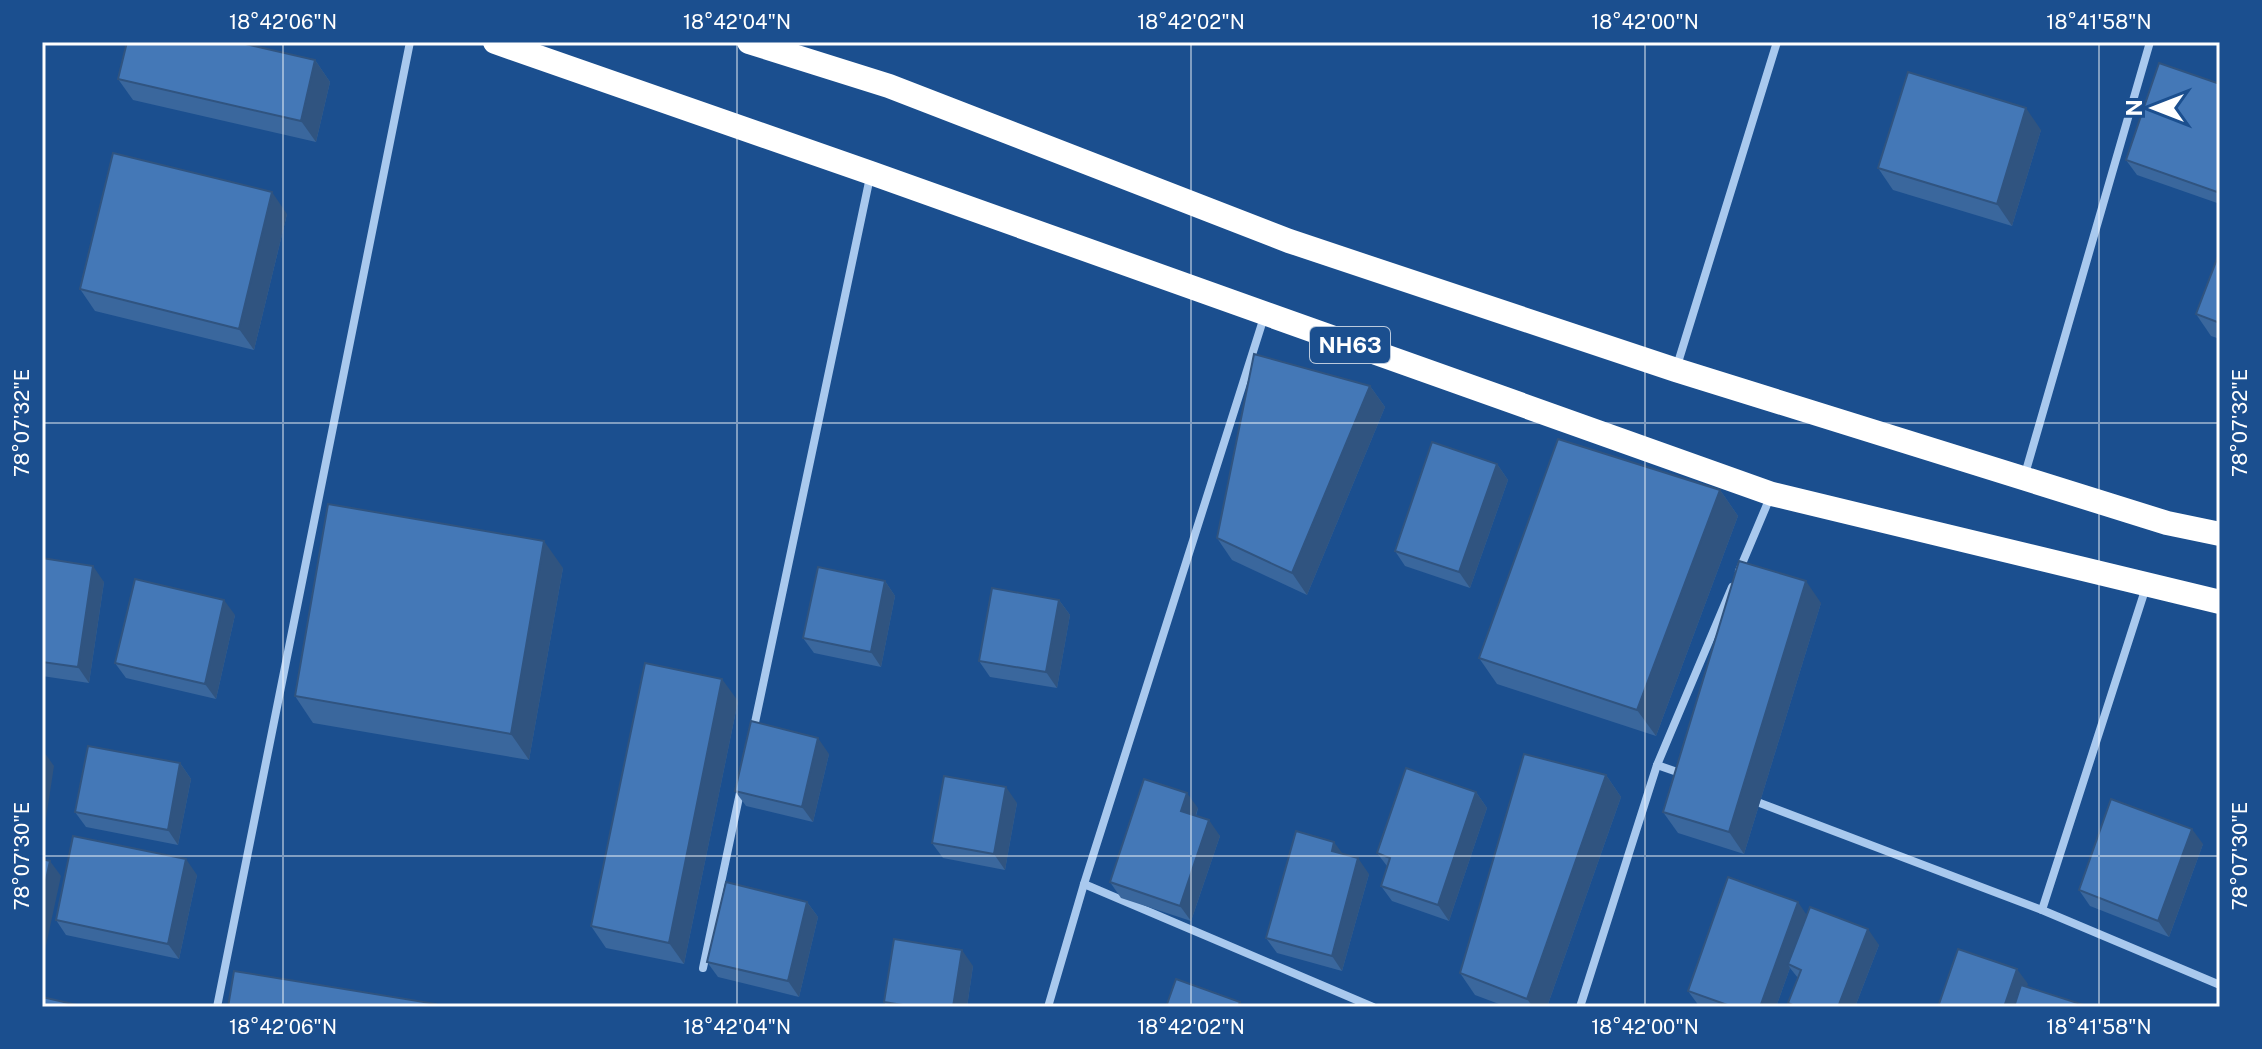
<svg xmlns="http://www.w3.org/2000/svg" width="2262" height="1049" font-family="'Public Sans',sans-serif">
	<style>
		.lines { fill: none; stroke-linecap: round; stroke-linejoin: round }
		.street { stroke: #a9c9ee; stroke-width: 8 }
		.highway { stroke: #fff; stroke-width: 24 }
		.wall { fill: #3a679d }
		.shaded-wall { fill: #305480 }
		.building { fill: #4478b7; stroke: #305480; stroke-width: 2 }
		.ticks { fill: none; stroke: #fff; stroke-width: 2; stroke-opacity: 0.45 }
		.labels { text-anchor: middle; stroke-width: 8; stroke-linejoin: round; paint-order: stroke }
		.shield { fill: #1b4f8f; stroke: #bbcadd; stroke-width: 2 }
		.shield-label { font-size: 22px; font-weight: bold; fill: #fff }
		.neatline { fill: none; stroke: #fff; stroke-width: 3 }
		.ticks-label { font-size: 20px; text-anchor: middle; fill: #fff }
	</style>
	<rect width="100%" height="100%" fill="#1b4f8f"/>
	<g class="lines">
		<g class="street">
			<polyline points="1676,369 1777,42"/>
			<polyline points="2025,474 2150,42"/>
			<polyline points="1739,571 1771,495"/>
			<polyline points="753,732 870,177"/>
			<polyline points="1657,765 1683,774"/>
			<polyline points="1752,800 2042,910 2220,985"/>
			<polyline points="1084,884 1373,1007"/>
			<polyline points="2042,910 2146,587"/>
			<polyline points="703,968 741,788"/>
			<polyline points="217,1007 410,42"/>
			<polyline points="1048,1007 1084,884 1264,317"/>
			<polyline points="1580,1007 1657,765 1732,587"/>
		</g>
		<g class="highway">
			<polyline points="495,42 871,173 1772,494 2220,602"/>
			<polyline points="749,42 889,86 1289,241 1676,370 2167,523 2220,534"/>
		</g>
	</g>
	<g class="wall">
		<polygon points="315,60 330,82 316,142 133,100 118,79"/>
		<polygon points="2220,84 2220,204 2137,175 2126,160"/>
		<polygon points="2041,130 2012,226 1893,190 1878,168"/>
		<polygon points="287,214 254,350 95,311 80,289"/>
		<polygon points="2220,251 2220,339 2211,336 2196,314"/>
		<polygon points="1370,386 1385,407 1307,595 1232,560 1217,538"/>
		<polygon points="1497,464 1508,480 1470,588 1405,566 1395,551"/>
		<polygon points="1720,490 1738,516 1656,736 1497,684 1479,658"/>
		<polygon points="42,558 104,582 89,683 42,676"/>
		<polygon points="563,568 529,760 313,723 295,696"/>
		<polygon points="885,581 895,596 881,667 814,653 803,638"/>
		<polygon points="1059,600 1070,615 1057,688 990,677 979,661"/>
		<polygon points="1821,603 1744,854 1678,833 1663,812"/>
		<polygon points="235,615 216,699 126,678 115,663"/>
		<polygon points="738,701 684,964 606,948 591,926"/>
		<polygon points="829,754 813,822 746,806 735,791"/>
		<polygon points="180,763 191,779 178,845 86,827 75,812"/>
		<polygon points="1606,775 1621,797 1547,1007 1507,1007 1475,995 1460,973"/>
		<polygon points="1476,792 1487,808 1449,921 1392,901 1381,886 1387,866 1377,853"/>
		<polygon points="1017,803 1005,870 943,858 932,843"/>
		<polygon points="1198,808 1196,816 1220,836 1191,921 1121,898 1110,882"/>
		<polygon points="2203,844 2169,937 2090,906 2079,890"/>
		<polygon points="1369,874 1342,971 1277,953 1266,938"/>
		<polygon points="197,875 179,959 66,935 56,920"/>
		<polygon points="807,902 818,917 799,997 718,977 707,962"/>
		<polygon points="1807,915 1879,945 1855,1007 1790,1007 1788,1003 1798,978 1790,968 1776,1007 1699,1006 1688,991"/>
		<polygon points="973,966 967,1007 887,1007 884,1002"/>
	</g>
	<g class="shaded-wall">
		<polygon points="315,60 330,82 316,142 301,121"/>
		<polygon points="2026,108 2041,130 2012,226 1997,204"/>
		<polygon points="272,192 287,214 254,350 239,329"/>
		<polygon points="1370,386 1385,407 1307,595 1292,573"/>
		<polygon points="1497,464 1508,480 1470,588 1459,572"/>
		<polygon points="1720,490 1738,516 1656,736 1637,710"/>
		<polygon points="544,541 563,568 529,760 511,734"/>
		<polygon points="93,566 104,582 89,683 78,667"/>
		<polygon points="885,581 895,596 881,667 871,652"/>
		<polygon points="1806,581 1821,603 1744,854 1729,832"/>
		<polygon points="224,600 235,615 216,699 205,684"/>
		<polygon points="1059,600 1070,615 1057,688 1046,672"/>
		<polygon points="722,679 738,701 684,964 669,943"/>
		<polygon points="818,738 829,754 813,822 802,807"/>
		<polygon points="42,749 54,766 45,825 42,820"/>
		<polygon points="180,763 191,779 178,845 168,830"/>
		<polygon points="1606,775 1621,797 1547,1007 1533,1007 1527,999"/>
		<polygon points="1006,787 1017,803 1005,870 994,854"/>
		<polygon points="1476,792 1487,808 1449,921 1438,905"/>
		<polygon points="1187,793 1198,808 1192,826 1181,811"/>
		<polygon points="1209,820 1220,836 1191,921 1180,906"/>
		<polygon points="2192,829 2203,844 2169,937 2158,921"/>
		<polygon points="1334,842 1345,857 1332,851"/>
		<polygon points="1358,858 1369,874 1342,971 1332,956"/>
		<polygon points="186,859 197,875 179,959 168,944"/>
		<polygon points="50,861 61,876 42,964 42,898"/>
		<polygon points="807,902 818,917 799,997 788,981"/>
		<polygon points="1798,902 1808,917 1788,964 1790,968 1776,1007 1760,1007"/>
		<polygon points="1868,929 1879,945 1855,1007 1838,1007"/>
		<polygon points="962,950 973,966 967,1007 953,1007"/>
		<polygon points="2017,969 2028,984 2020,1007 2004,1007"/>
	</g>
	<g class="building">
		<polygon points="127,42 237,42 315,60 301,121 118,79"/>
		<polygon points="2159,63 2220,84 2220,183 2217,192 2126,160"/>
		<polygon points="1908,72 2026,108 1997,204 1878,168"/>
		<polygon points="113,153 272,192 239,329 80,289"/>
		<polygon points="2220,251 2220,323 2196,314"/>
		<polygon points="1254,354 1370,386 1292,573 1217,538"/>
		<polygon points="1558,439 1720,490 1637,710 1479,658"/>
		<polygon points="1432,442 1497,464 1459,572 1395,551"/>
		<polygon points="328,504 544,541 511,734 295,696"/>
		<polygon points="42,558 93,566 78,667 42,662"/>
		<polygon points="1739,561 1806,581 1729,832 1663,812"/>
		<polygon points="818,567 885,581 871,652 803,638"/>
		<polygon points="135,579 224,600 205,684 115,663"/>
		<polygon points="992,588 1059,600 1046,672 979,661"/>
		<polygon points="645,663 722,679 669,943 591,926"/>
		<polygon points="751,721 818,738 802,807 735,791"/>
		<polygon points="88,746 180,763 168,830 75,812"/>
		<polygon points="1524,754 1606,775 1527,999 1460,973"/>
		<polygon points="1406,768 1476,792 1438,905 1381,886 1390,858 1377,853"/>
		<polygon points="944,776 1006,787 994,854 932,843"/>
		<polygon points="1144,779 1187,793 1181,811 1209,820 1180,906 1110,882"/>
		<polygon points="2111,799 2192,829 2158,921 2079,890"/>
		<polygon points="1296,831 1334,842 1332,851 1358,858 1332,956 1266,938"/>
		<polygon points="73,836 186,859 168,944 56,920"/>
		<polygon points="42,859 50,861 42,898"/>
		<polygon points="1728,877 1798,902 1760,1007 1733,1007 1688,991"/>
		<polygon points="726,882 807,902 788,981 707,962"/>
		<polygon points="1810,907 1868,929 1838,1007 1797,1007 1788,1003 1801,970 1788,964"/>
		<polygon points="894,939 962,950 953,1007 915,1007 884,1002"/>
		<polygon points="1958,949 2017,969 2004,1007 1938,1007"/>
		<polygon points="234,971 436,1004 436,1007 228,1007"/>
		<polygon points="1176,979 1240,1002 1238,1007 1166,1007"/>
		<polygon points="2021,985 2090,1007 2014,1007"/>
		<polygon points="42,997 86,1007 42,1007"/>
	</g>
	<path class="ticks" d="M283 42V1007M737 42V1007M1191 42V1007M1645 42V1007M2099 42V1007M42 423H2220M42 856H2220"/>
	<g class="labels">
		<rect class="shield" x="1310" y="327" width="80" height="36" rx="6"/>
		<g class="shield-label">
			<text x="1350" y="353">NH63</text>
		</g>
	</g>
	<rect width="2262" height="1049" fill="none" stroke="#1b4f8f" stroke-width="88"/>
	<g transform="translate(2154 108) rotate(270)" stroke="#1b4f8f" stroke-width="6" paint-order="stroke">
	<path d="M0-6L14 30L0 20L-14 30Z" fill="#ffffff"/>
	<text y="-12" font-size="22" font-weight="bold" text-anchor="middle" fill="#ffffff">N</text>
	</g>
	<rect x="44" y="44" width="2174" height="961" class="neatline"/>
	<g class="ticks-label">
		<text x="283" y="29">18°42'06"N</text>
		<text x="737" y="29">18°42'04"N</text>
		<text x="1191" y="29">18°42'02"N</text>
		<text x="1645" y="29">18°42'00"N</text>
		<text x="2099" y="29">18°41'58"N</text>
		<text transform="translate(2240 423) rotate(-90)" y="7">78°07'32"E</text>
		<text transform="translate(22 423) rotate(-90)" y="7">78°07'32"E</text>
		<text transform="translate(2240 856) rotate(-90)" y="7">78°07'30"E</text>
		<text transform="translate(22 856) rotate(-90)" y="7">78°07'30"E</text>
		<text x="283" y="1034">18°42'06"N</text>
		<text x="737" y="1034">18°42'04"N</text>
		<text x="1191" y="1034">18°42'02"N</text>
		<text x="1645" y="1034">18°42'00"N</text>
		<text x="2099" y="1034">18°41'58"N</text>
	</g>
</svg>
